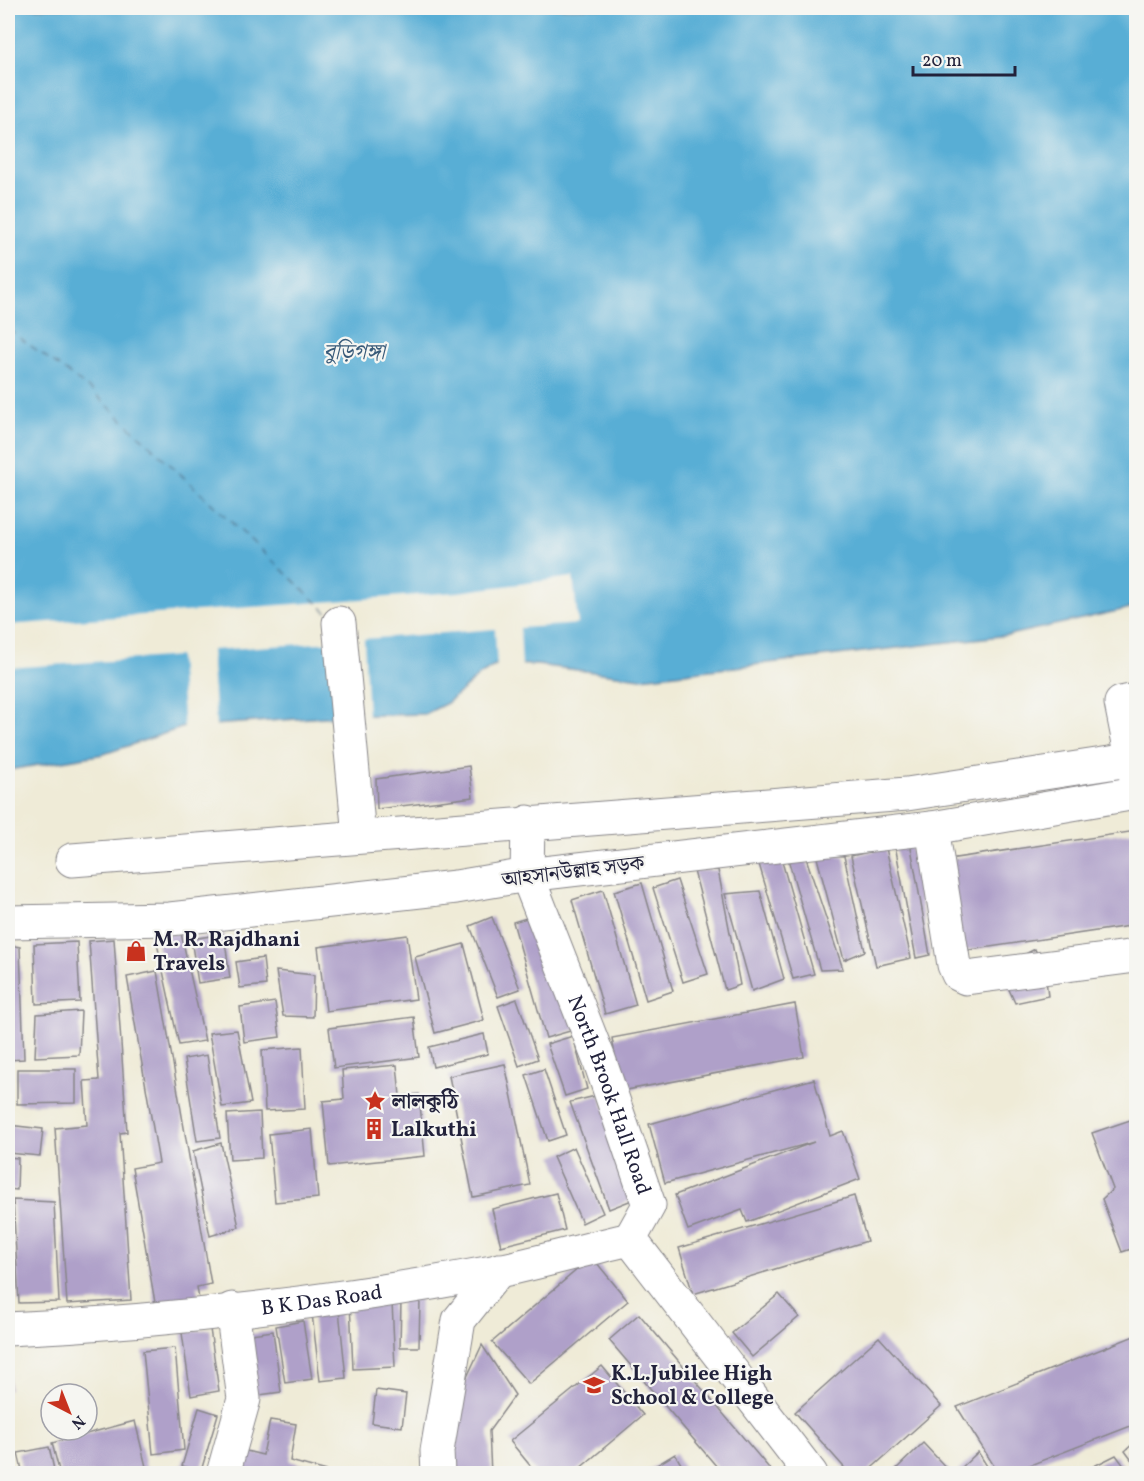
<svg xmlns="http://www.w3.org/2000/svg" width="1144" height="1481" font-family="Vollkorn,'Noto Serif Bengali',serif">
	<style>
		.water { fill: #58aed5; stroke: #3d6888; stroke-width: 1.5 }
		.pier { fill: #efebd7 }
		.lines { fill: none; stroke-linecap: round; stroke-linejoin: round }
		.ferry { stroke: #385a79; stroke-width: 1.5; stroke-dasharray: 8 6; stroke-linecap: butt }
		.building { fill: #afa0c9 }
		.minor-casing { stroke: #888689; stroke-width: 35 }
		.minor { stroke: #fff; stroke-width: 33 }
		.labels { text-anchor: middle; stroke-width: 4.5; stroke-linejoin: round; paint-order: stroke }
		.street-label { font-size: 21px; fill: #22223b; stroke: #f6f6f2 }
		.poi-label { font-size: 21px; font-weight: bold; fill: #22223b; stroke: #f6f6f2; text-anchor: start }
		.water-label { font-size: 22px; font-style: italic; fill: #385a79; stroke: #f6f6f2 }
	</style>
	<rect width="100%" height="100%" fill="#f6f6f2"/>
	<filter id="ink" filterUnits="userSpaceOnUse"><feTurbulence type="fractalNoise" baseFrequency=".0167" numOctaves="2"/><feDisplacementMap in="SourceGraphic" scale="12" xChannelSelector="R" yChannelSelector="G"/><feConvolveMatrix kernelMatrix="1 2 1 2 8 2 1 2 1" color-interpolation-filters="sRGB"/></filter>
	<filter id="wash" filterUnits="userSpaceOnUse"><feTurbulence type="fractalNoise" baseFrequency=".008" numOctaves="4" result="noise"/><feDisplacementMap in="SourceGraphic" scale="24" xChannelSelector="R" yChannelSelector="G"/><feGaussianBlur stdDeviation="1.35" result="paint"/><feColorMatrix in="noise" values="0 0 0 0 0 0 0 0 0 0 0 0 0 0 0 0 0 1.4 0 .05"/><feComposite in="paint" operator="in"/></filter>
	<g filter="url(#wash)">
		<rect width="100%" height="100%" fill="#efebd7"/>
		<polygon class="water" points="8,8 1136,8 1136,607 1009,635 641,678 537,665 497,664 480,675 447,703 425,714 339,716 184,727 104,754 8,770"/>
		<polygon class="pier" points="573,577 578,624 520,628 522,667 497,667 495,629 364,639 368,717 339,719 334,642 211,650 216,726 184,730 179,656 8,668 8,625 458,592"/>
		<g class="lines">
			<polyline class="ferry" points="8,329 91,390 327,612"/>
		</g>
		<g id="blocks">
			<g class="building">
				<polygon points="469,766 473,797 377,809 376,779"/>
				<polygon points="1136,831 1136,925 943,954 929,862"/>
				<polygon points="910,842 930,955 916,958 895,845"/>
				<polygon points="886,848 911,958 876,966 851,856"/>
				<polygon points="816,854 844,856 865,951 844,960"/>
				<polygon points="781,858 814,974 793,979 759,864"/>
				<polygon points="806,858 843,969 820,970 788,859"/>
				<polygon points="718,870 740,985 725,990 694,871"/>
				<polygon points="677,880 708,974 683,982 653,888"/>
				<polygon points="642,883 673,991 646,1000 614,891"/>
				<polygon points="603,890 636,1005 605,1014 572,900"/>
				<polygon points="760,891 784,979 752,991 725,894"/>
				<polygon points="544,913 577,1029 546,1038 513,922"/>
				<polygon points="492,917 520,989 498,997 470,926"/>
				<polygon points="181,933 205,1041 179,1045 155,934"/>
				<polygon points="224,934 230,978 198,983 191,939"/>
				<polygon points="407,935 416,999 326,1011 318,947"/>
				<polygon points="114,939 127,1132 120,1133 131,1300 67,1304 55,1128 87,1125 84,1081 99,1080 89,941"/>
				<polygon points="77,942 80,1002 36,1004 34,944"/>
				<polygon points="464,944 484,1020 435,1033 415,957"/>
				<polygon points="8,945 20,947 24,1059 8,1060"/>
				<polygon points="1035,949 1045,972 1048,996 1015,1003 999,967"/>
				<polygon points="263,958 266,985 240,988 236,962"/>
				<polygon points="157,971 211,1284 197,1287 202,1318 159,1326 132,1168 159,1163 127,977"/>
				<polygon points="276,971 314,975 313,1017 283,1016"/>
				<polygon points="517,999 538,1059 519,1066 498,1006"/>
				<polygon points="275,1002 280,1037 244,1042 240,1007"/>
				<polygon points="795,1004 804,1057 621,1091 612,1038"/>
				<polygon points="81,1011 79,1055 35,1057 37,1014"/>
				<polygon points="414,1017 419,1057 334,1068 329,1028"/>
				<polygon points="237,1030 251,1103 222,1107 209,1033"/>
				<polygon points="484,1034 488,1054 433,1067 429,1047"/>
				<polygon points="573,1036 587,1089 565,1096 547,1044"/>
				<polygon points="302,1047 305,1109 265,1111 262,1050"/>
				<polygon points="207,1055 220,1138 197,1141 184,1059"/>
				<polygon points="505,1064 530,1185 473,1197 449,1076"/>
				<polygon points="397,1065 400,1096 419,1094 425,1156 329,1166 323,1101 344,1099 342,1070"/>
				<polygon points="17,1069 76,1069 76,1103 17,1104"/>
				<polygon points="544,1069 566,1135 548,1141 526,1075"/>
				<polygon points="814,1079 830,1136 843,1131 860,1179 747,1222 742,1210 688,1230 675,1195 814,1142 665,1183 649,1124"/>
				<polygon points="600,1095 637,1198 609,1209 570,1102"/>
				<polygon points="260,1112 262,1158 230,1160 227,1114"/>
				<polygon points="1136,1118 1136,1259 1131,1249 1122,1252 1102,1199 1113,1189 1092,1133"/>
				<polygon points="8,1125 43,1129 40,1156 8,1153"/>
				<polygon points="312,1129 318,1198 275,1202 269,1134"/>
				<polygon points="221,1143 239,1227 210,1236 193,1151"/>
				<polygon points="574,1147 603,1213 582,1223 553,1157"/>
				<polygon points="8,1157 18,1158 17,1190 8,1189"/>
				<polygon points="556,1193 565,1230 501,1246 492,1209"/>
				<polygon points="854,1196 867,1241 693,1294 679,1248"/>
				<polygon points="13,1200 54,1202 59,1302 19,1303"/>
				<polygon points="592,1257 628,1301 529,1384 492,1342"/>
				<polygon points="779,1294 799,1317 752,1357 732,1333"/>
				<polygon points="401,1299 420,1299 419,1347 400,1347"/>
				<polygon points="392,1302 395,1367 353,1369 350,1303"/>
				<polygon points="339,1310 346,1378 320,1381 312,1314"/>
				<polygon points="639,1314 774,1474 723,1474 609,1340"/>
				<polygon points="303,1321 312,1379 285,1383 276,1326"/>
				<polygon points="210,1329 219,1391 191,1396 182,1333"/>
				<polygon points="273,1331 281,1392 252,1396 244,1335"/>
				<polygon points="1134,1336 1136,1424 1007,1474 999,1474 957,1407"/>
				<polygon points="879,1337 941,1406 865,1474 850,1474 795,1412"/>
				<polygon points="482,1345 515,1395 489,1431 491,1474 442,1474 445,1424"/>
				<polygon points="175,1348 184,1450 153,1454 143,1351"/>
				<polygon points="602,1366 643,1415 573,1474 537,1474 510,1441"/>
				<polygon points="8,1371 9,1371 10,1389 8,1390"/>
				<polygon points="376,1390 406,1394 402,1427 372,1423"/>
				<polygon points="199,1408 218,1414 201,1471 182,1466"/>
				<polygon points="270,1420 296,1424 290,1461 338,1474 220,1474 221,1445 263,1455"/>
				<polygon points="135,1421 147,1471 154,1474 60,1474 52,1443"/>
				<polygon points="1136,1441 1136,1466 1125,1451"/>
				<polygon points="923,1443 952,1474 891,1474"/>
				<polygon points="49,1447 55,1474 23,1474 18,1453"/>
				<polygon points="978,1452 992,1474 961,1474 958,1471"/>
				<polygon points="675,1454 687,1474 642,1474"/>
				<polygon points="1116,1455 1130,1474 1078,1474"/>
			</g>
		</g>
	</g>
	<g filter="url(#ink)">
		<use href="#blocks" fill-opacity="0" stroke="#888689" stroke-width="1.5"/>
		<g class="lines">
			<defs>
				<g id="minor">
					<polyline points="339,623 359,836"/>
					<polyline points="1136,700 1121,703 1136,778"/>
					<path id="s1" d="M528 822 527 875 599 1059 649 1205 630 1239"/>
					<polyline points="932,828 954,965 958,974 966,978 1136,956"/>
					<polyline points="72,860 907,794 1136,759"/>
					<polyline points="8,922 170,919 456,887 527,875 932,828 1136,793"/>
					<polyline points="630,1239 811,1474"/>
					<path id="s2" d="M8 1329C171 1321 336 1302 498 1271 542 1262 586 1249 630 1239"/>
					<polyline points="223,1474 244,1399 232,1309"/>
					<polyline points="438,1474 437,1451 459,1320 499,1270"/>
				</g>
			</defs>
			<use href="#minor" class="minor-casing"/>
			<use href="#minor" class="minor"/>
		</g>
	</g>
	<defs>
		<symbol id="shop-bare" viewBox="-9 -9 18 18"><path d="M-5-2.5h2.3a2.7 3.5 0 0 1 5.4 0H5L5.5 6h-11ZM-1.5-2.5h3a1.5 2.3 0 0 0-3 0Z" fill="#c8321e" stroke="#f6f6f2" stroke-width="2.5" paint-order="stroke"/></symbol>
		<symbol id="sight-bare" viewBox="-9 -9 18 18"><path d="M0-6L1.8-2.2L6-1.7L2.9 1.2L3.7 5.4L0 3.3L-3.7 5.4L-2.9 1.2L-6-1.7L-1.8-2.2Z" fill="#c8321e" stroke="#f6f6f2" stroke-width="2.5" paint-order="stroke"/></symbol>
		<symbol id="building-bare" viewBox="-9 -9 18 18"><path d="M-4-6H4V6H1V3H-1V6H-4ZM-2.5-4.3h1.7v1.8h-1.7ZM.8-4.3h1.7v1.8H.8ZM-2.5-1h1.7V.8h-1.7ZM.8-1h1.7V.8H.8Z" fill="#c8321e" stroke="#f6f6f2" stroke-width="2.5" paint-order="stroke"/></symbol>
		<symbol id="school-bare" viewBox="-9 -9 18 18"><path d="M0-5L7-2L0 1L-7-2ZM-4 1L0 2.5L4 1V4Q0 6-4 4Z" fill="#c8321e" stroke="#f6f6f2" stroke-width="2.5" paint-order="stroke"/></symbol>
	</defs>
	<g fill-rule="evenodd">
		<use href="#shop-bare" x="121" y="936" width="30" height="30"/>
		<use href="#sight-bare" x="360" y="1086" width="30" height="30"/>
		<use href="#building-bare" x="359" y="1114" width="30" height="30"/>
		<use href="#school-bare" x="579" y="1370" width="30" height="30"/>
	</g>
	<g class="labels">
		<g class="street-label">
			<text transform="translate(573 871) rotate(-7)" y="7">আহসানউল্লাহ সড়ক</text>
			<text dy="7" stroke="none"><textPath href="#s1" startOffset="288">North Brook Hall Road</textPath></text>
			<text dy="7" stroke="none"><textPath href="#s2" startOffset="315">B K Das Road</textPath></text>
		</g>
		<g class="poi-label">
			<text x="153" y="946">M. R. Rajdhani<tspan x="153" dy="24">Travels</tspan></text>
			<text x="392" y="1108">লালকুঠি</text>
			<text x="391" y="1136">Lalkuthi</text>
			<text x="611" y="1380">K.L.Jubilee High<tspan x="611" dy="24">School &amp; College</tspan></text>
		</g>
		<g class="water-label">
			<text x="354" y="359">বুড়িগঙ্গা</text>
		</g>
	</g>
	<rect width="1144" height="1481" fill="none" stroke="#f6f6f2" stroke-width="30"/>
	<g transform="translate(69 1412) rotate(138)"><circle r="28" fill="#f6f6f2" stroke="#a1a1a9" stroke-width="1.5"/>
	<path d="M0-4.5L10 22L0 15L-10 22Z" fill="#c8321e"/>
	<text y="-9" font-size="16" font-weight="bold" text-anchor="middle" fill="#22223b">N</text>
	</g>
	<path d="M913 66v9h102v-9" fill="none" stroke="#22223b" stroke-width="3"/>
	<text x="922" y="66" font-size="18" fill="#22223b" stroke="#f6f6f2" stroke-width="4.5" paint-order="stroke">20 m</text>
</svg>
